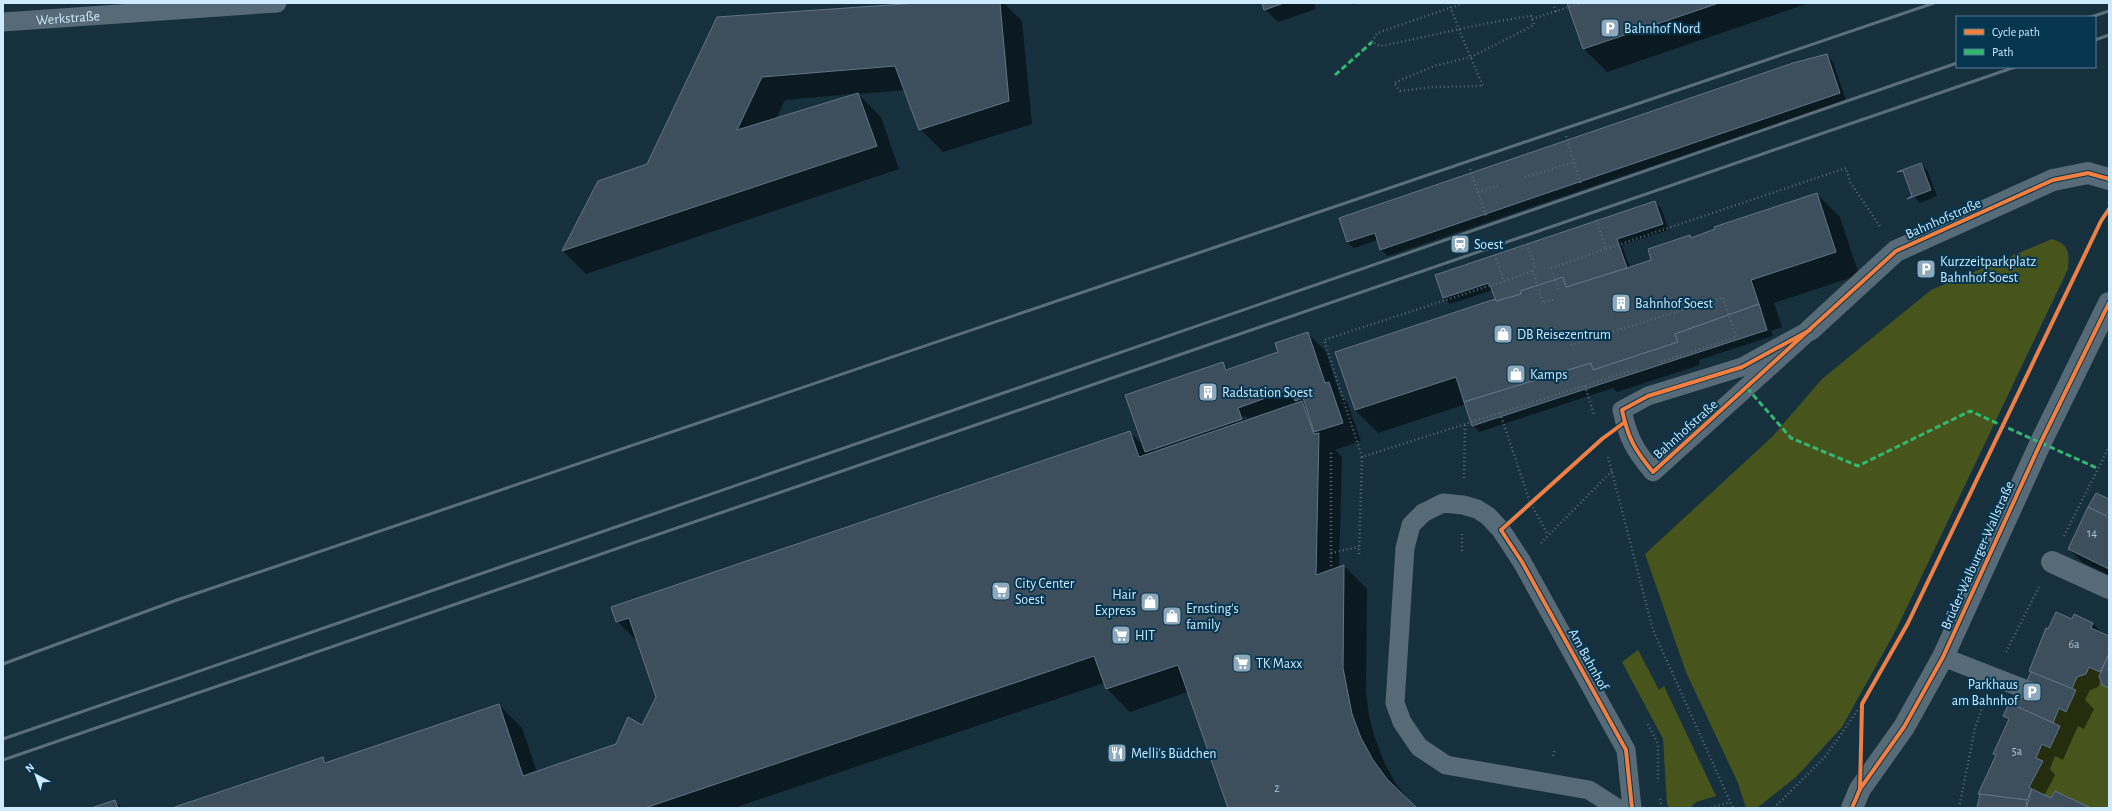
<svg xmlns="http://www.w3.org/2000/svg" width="2112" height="811" font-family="'Alegreya Sans',sans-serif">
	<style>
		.green { fill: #47551d }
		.shadow { fill: #0007; fill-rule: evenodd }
		.building { fill: #3d4e5d; stroke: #637586 }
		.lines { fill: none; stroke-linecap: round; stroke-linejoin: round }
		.path { stroke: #576a75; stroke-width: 2.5; stroke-dasharray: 1 3; stroke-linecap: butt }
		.service { stroke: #566a77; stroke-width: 19 }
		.minor { stroke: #566a77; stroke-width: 22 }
		.tertiary { stroke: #566a77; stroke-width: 22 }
		.rail { stroke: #5c6e7a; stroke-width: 3 }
		.quiet { stroke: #33b770; stroke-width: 3; stroke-dasharray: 6 3; stroke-linecap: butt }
		.cycleway-casing { stroke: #05354f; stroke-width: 6 }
		.cycleway { stroke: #f27e40; stroke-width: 4 }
		.labels { text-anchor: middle; stroke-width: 4; stroke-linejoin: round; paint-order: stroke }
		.number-label { font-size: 12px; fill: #a9c3d6 }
		.street-label { font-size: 14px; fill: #cdeafe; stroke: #05354f }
		.poi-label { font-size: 14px; fill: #cdeafe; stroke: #05354f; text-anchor: start }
	</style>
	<rect width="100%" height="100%" fill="#16303e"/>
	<g class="green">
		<path d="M2052 239C2070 245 2069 252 2068 269L1896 630 1842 727 1796 777 1757 808H1746L1738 783 1686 672 1645 554 1772 437 1822 379 1931 290Z"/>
		<polygon points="1638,650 1659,690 1664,686 1716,796 1696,802 1690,808 1670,808 1667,804 1663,739 1622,662"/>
		<polygon points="2089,667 2100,672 2099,676 2102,685 2109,688 2109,808 2091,808 2055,791 2051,798 2029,787 2043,761 2036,758 2042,744 2050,748 2060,726 2053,723 2059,708 2066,712 2077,677 2086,674"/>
	</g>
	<g class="shadow">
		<path d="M932 3H1004L1022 21 1032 124 943 152 920 129 905 90 858 94 881 117 899 169 586 274 563 251 599 182 648 165 718 18ZM853 94V95L776 119 785 100Z"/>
		<polygon points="1263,3 1314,3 1316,9 1278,22 1265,9"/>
		<polygon points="1351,3 1360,3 1353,5"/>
		<polygon points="1569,3 1809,3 1607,72 1584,49"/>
		<polygon points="1827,55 1833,62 1846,100 1388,256 1381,250 1378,240 1354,248 1347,242"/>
		<polygon points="1920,164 1927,170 1937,196 1920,203 1914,196"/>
		<polygon points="1817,194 1840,217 1859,275 1774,303 1782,327 1771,331 1773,336 1699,360 1700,365 1617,392 1613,388 1479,432 1473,425 1466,404 1378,433 1355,410 1336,352 1498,303 1493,290 1450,304 1444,298 1436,275 1654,202 1661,208 1669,230 1622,245 1630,268 1652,261 1690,236 1692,238"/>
		<path d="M1308 333 1326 352 1340 395 1347 402 1361 441 1335 450 1342 457 1339 568 1344 566 1367 589 1366 692 1369 716 1375 738 1384 762 1396 784 1416 808H1229L1188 692 1130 712 1107 689 1104 683 734 808H175L323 758 328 763 499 705 522 728 537 772 616 745 643 726 657 697 639 643 617 621 1130 432 1144 446 1223 363 1229 370 1279 353ZM1247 416V418L1155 450V447Z"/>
		<polygon points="2109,501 2109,575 2082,562 2069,549"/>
		<polygon points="2072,620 2093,624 2104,635 2109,637 2109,690 2102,680 2098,687 2090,690 2085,700 2094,709 2084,729 2078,726 2063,760 2055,756 2050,769 2055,775 2044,796 2089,808 1979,808 1996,756 1994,754 2009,721 2004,716 2015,707 2032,672"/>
		<polygon points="115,801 122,808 94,808"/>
	</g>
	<g class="building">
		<polygon points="918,3 1000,3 1009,101 919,130 895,66 762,77 737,130 858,93 877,146 562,251 598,181 647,164 717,17"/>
		<polygon points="1262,3 1284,3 1264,10"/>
		<polygon points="1567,3 1719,3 1583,49"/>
		<polygon points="1827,54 1840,93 1380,250 1375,233 1347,242 1339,218 1793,63"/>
		<polygon points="1921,163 1931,190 1907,199 1912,196 1903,171 1897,172"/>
		<polygon points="1817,193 1836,252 1751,280 1759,304 1675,334 1678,342 1593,370 1591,363 1464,402 1456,377 1355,410 1335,352 1495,299 1496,301 1521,294 1520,291 1563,277 1566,287 1627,268 1651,260 1648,249 1690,235 1691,238 1715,229 1714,227"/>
		<polygon points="1655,201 1663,224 1617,239 1627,268 1566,287 1563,277 1520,291 1521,294 1496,301 1489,283 1443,298 1435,275"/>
		<polygon points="1759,304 1767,330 1472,426 1464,402 1591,363 1593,370 1678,342 1675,334"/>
		<polygon points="1308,332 1325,383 1329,382 1343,423 1314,432 1303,398 1295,401 1291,389 1238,408 1242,419 1145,452 1125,395 1223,362 1226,370 1278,352 1275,343"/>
		<polygon points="1302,401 1314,434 1319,433 1316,575 1344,565 1343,668 1352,714 1361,738 1373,760 1387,779 1417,808 1228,808 1178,665 1106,689 1094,656 645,808 172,808 323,757 325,763 499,704 523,776 616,744 628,717 642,725 656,697 629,618 616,622 611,607 1130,431 1139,457"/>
		<polygon points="2096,493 2109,499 2109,510 2106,516 2088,507"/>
		<polygon points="2088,507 2109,517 2109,569 2068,549"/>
		<polygon points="2056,612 2072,619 2074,614 2093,623 2091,628 2109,636 2109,654 2100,672 2089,667 2086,674 2077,677 2072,689 2029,671 2046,628 2048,629"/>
		<polygon points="2109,654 2109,688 2102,685 2099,676"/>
		<polygon points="2031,672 2076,690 2066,712 2059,708 2053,723 2015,706"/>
		<polygon points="2009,703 2060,726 2050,748 2042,744 2036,758 2043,761 2029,787 2032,789 2027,800 1978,794 1996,755 1993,754 2009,719 2003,716"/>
		<polygon points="2032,789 2051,798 2055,791 2091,808 2026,808"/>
		<polygon points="1980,794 2027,800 2026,808 1977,808"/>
		<polygon points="115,800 118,808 91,808"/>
	</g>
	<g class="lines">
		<g class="path">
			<path d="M1449 3C1459 31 1471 58 1483 86L1432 87 1400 91 1394 83 1434 66 1471 57 1534 25 1531 16C1482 23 1434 35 1386 45L1380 46 1372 42 1377 33 1464 3"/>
			<polyline points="1553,3 1556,12"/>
			<polyline points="1532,19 1581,3"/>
			<polyline points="1566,136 1581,184"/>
			<polyline points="1470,169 1486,216"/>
			<polyline points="1525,177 1574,162"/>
			<polyline points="1478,192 1498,186"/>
			<polyline points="1527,244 1535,266 1533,271 1543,303 1556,299"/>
			<polyline points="1606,249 1846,168 1850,182 1881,228"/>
			<polyline points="1495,255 1504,281 1533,271"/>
			<polyline points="1551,268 1606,249 1596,220"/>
			<polyline points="1553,273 1559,291"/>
			<polyline points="1571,345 1723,297 1736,337"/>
			<polyline points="1661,362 1736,337"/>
			<polyline points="1585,386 1594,415"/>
			<polyline points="1500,413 1530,502 1548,535"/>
			<polyline points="1362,457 1324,340 1504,281"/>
			<polyline points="1608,457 1653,630 1733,808"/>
			<polyline points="1464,478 1465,425"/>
			<polyline points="1520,512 1602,439"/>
			<polyline points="2064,536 2109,447"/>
			<polyline points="1541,543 1612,471"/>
			<polyline points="1462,551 1462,533"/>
			<polyline points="1331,553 1359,547"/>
			<polyline points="1359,554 1362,457 1637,369"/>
			<polyline points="1331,570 1331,452"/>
			<polyline points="2006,652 2039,587"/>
			<polyline points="1648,724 1658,744 1658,782"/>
			<polyline points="1553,756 1555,749"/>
			<polyline points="1660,799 1662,808"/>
			<polyline points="1711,808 1730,802"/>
			<polyline points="1774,808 1825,757 1862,704"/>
			<polyline points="1959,808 1975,728 1984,703"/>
		</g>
		<g class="service">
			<path id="s1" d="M3 22 277 3"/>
			<path d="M1810 330 1653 472C1634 449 1628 438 1622 410L1648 396 1742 367Z"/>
			<polyline points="1943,657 2032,692"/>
			<polyline points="1617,808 1589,790 1446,765 1419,747 1402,722 1395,703 1405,548 1411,525 1423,513 1443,503 1463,505 1477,509 1488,516 1501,530 1522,562 1626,750 1632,808"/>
		</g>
		<g class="minor">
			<polyline points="1810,330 1896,251 2053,180 2088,173 2109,179"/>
			<polyline points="2052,562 2109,588"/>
		</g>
		<polyline class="tertiary" points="1852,808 1860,789 1904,727 1943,657 2041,442 2109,303"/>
		<g class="rail">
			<polyline points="2091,17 2109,11"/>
			<polyline points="2095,40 2109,35"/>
			<polyline points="3,664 177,600 1934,3"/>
			<polyline points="3,739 1957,63"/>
			<polyline points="3,760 2015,67"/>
		</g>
		<g class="quiet">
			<polyline points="1335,75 1372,42"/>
			<polyline points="1747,388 1791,438 1858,466 1970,411 2097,468"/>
		</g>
		<defs>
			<g id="cycleway">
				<path d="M1810 330 1742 367 1648 396 1622 410C1628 438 1634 449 1653 472L1896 251 2053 180 2088 173 2109 179"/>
				<polyline points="1625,422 1602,439 1501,530 1522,562 1626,750 1632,808"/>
				<polyline points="1860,789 1862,704 1908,623 2101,221 2109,209"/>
				<polyline points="1852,808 1860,789 1904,727 1943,657 2041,442 2109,303"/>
			</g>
		</defs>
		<use href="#cycleway" class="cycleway-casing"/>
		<use href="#cycleway" class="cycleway"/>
	</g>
	<defs>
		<symbol id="parking-square" viewBox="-11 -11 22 22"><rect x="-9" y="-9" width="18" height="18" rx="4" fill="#8da9bb" stroke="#05354f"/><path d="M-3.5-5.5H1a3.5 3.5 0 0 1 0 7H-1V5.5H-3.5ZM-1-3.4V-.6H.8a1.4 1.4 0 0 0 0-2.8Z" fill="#fff"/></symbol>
		<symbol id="station-square" viewBox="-11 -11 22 22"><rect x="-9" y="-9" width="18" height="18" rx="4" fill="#8da9bb" stroke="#05354f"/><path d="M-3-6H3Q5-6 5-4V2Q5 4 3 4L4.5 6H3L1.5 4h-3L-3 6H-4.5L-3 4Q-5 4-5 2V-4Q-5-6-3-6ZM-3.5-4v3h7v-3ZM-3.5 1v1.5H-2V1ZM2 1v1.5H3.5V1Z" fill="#fff"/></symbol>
		<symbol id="building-square" viewBox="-11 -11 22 22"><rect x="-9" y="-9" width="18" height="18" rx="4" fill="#8da9bb" stroke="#05354f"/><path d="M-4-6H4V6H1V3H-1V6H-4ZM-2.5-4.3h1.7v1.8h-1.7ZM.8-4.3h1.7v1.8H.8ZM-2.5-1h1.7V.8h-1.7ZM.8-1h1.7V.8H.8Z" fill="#fff"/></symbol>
		<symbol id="shop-square" viewBox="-11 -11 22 22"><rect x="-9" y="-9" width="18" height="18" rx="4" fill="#8da9bb" stroke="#05354f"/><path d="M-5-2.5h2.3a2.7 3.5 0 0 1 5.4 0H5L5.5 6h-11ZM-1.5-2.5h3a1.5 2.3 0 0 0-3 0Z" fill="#fff"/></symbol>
		<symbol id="supermarket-square" viewBox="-11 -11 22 22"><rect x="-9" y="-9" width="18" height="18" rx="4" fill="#8da9bb" stroke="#05354f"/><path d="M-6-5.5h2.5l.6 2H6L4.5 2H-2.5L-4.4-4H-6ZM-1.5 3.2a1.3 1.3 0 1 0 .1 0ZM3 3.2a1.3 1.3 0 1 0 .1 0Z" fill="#fff"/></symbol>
		<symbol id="restaurant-square" viewBox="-11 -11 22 22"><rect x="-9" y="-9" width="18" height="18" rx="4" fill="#8da9bb" stroke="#05354f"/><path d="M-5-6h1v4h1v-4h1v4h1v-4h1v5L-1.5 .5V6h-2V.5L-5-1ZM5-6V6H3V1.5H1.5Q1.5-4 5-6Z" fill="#fff"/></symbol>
	</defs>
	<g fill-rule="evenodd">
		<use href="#parking-square" x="1599" y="17" width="22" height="22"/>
		<use href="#station-square" x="1449" y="233" width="22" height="22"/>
		<use href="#parking-square" x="1915" y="258" width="22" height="22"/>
		<use href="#building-square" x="1610" y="292" width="22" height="22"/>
		<use href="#shop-square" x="1492" y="323" width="22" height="22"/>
		<use href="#shop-square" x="1505" y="363" width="22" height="22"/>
		<use href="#building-square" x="1197" y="381" width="22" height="22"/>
		<use href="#supermarket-square" x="990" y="580" width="22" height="22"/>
		<use href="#shop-square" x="1139" y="591" width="22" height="22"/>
		<use href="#shop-square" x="1161" y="605" width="22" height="22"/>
		<use href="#supermarket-square" x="1110" y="624" width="22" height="22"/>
		<use href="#supermarket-square" x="1231" y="652" width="22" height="22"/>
		<use href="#parking-square" x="2021" y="681" width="22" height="22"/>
		<use href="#restaurant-square" x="1106" y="742" width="22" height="22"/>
	</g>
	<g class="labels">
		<g class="number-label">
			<text x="2092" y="537">14</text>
			<text x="2074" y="648">6a</text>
			<text x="2017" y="755">5a</text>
			<text x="1277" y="792">2</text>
		</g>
		<g class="street-label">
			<text dy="5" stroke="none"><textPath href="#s1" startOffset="65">Werkstraße</textPath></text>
			<text transform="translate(1943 218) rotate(-24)" y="5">Bahnhofstraße</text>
			<text transform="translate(1685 429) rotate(-42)" y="5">Bahnhofstraße</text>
			<text transform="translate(1977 555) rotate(-66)" y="5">Brüder-Walburger-Wallstraße</text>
			<text transform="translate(1589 659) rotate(61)" y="5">Am Bahnhof</text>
		</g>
		<g class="poi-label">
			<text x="1624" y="33">Bahnhof Nord</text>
			<text x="1474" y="249">Soest</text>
			<text x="1940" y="266">Kurzzeitparkplatz<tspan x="1940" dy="16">Bahnhof Soest</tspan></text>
			<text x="1635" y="308">Bahnhof Soest</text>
			<text x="1517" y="339">DB Reisezentrum</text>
			<text x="1530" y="379">Kamps</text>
			<text x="1222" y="397">Radstation Soest</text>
			<text x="1015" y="588">City Center<tspan x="1015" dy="16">Soest</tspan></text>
			<text x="1136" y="599" text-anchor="end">Hair<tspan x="1136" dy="16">Express</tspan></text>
			<text x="1186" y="613">Ernsting's<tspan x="1186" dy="16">family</tspan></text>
			<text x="1135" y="640">HIT</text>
			<text x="1256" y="668">TK Maxx</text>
			<text x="2018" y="689" text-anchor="end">Parkhaus<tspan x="2018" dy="16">am Bahnhof</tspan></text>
			<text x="1131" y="758">Melli's Büdchen</text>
		</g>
	</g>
	<rect width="2112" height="811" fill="none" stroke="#cdeafe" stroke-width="8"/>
	<rect x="1956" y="16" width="140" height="52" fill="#05354f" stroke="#557d95"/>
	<rect x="1964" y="29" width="20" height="6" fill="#f27e40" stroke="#557d95"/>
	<text x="1992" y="36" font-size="12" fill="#cdeafe">Cycle path</text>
	<rect x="1964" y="49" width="20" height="6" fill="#33b770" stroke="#557d95"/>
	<text x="1992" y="56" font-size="12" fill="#cdeafe">Path</text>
	<g transform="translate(36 775) rotate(319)" stroke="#05354f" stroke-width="3" paint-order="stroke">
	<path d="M0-3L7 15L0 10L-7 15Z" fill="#cdeafe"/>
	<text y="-6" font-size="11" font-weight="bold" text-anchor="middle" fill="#cdeafe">N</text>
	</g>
</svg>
